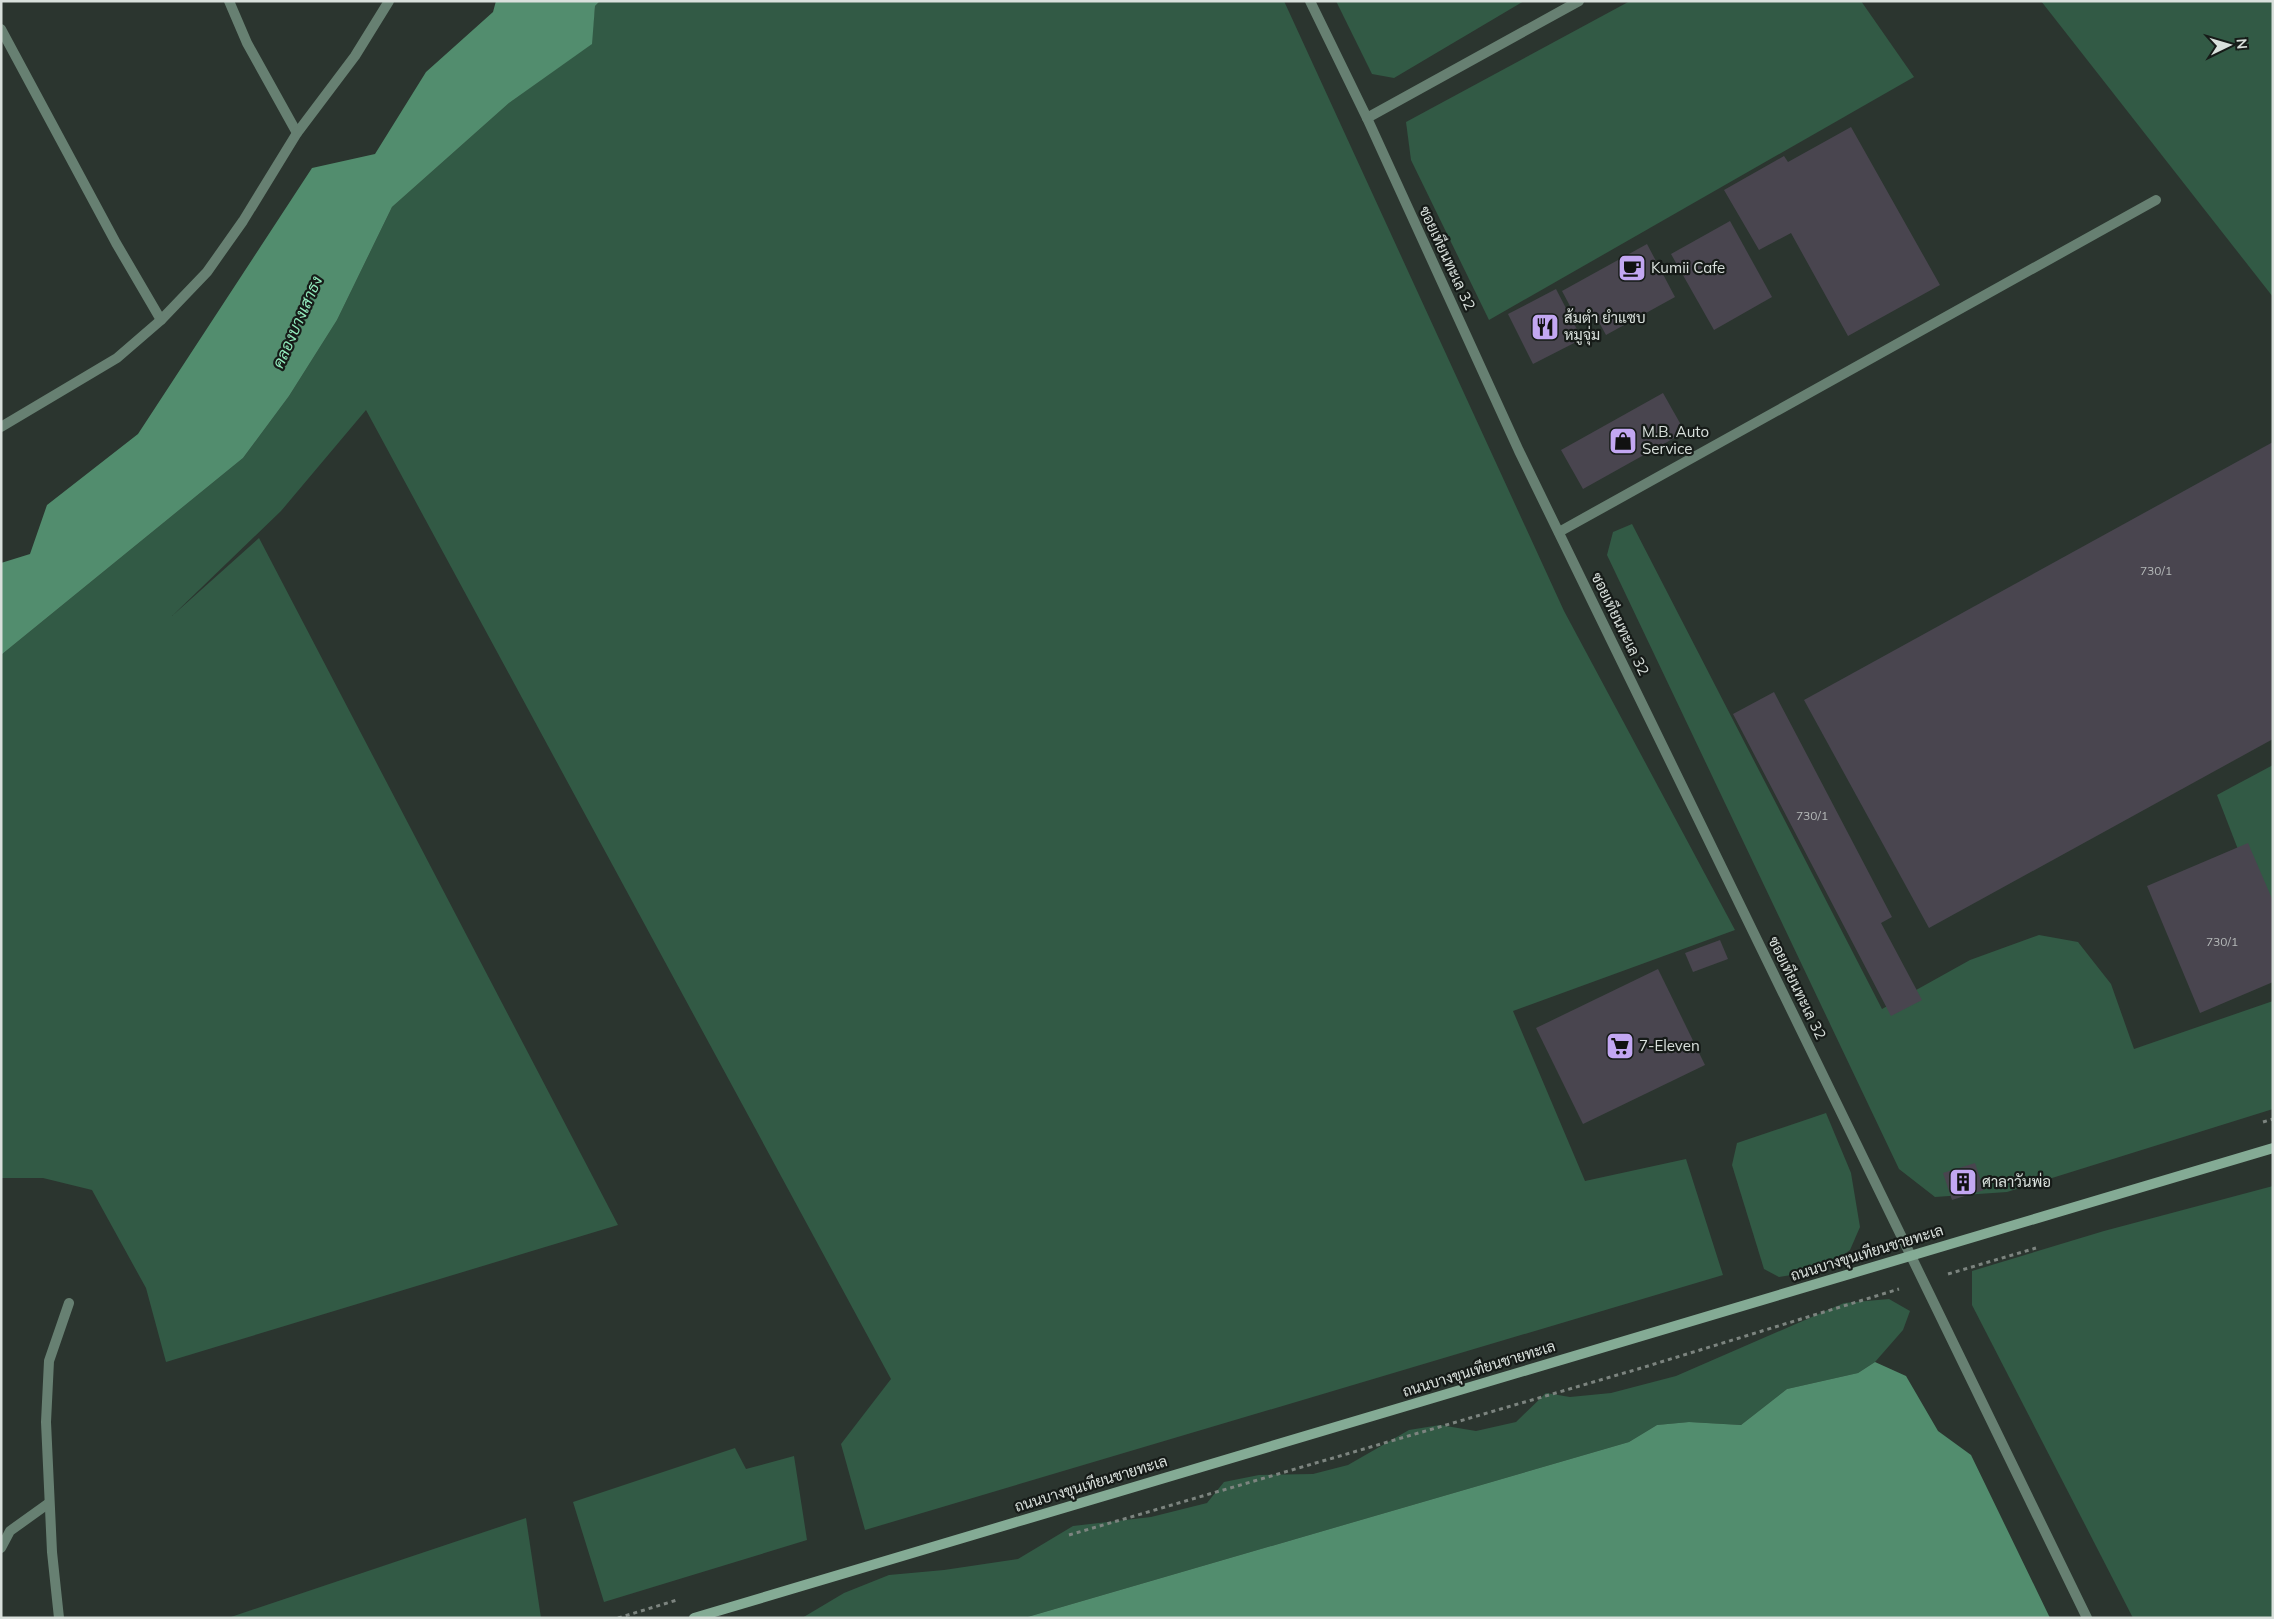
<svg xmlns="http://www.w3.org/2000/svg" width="2274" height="1619" font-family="Mulish,Sarabun,sans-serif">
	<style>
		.green { fill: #325a45 }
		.water { fill: #528d6e }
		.building { fill: #49454f }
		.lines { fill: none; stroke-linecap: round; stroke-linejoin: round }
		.path { stroke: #7c847f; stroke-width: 3; stroke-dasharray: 4 4; stroke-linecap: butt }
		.service { stroke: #678072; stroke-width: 10 }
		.minor { stroke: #678072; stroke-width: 10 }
		.tertiary { stroke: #678072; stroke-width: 10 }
		.secondary { stroke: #84ab95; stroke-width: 10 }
		.labels { text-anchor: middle; stroke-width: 4.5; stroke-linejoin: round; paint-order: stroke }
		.number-label { font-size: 12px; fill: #b5b9b9 }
		.street-label { font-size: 15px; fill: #d9e0dc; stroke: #161b18 }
		.poi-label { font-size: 15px; fill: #d9e0dc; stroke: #161b18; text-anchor: start }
		.water-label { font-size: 16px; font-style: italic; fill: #92ebbd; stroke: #161b18 }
	</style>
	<rect width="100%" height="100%" fill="#2b352f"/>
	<g class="green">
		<polygon points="600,1 1284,1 1564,611 1735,930 1513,1011 1585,1181 1686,1159 1723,1275 865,1530 841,1444 891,1379 366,410 281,511 172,616 259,538 618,1225 166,1362 146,1288 92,1190 43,1178 1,1178 1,655 243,458 289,396 337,320 392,207 509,103 591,44 595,6"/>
		<polygon points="1336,1 1524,1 1394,78 1372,74"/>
		<polygon points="1630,1 1861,1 1914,77 1489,320 1411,160 1406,122"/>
		<polygon points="2041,1 2273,1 2273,297"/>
		<polygon points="1632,524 1882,1009 1970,960 2039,935 2078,942 2111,984 2134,1049 2273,1001 2273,1109 2007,1192 1935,1197 1899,1169 1607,555 1613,532"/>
		<polygon points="2273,765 2273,940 2217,795"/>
		<polygon points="1826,1113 1851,1173 1860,1227 1850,1250 1822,1270 1779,1277 1764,1269 1732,1165 1737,1143"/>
		<polygon points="2273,1186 2273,1618 2133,1618 1972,1305 1972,1271 2104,1231"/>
		<polygon points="1889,1299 1910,1311 1903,1330 1875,1362 1858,1373 1787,1389 1741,1425 1689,1422 1657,1425 1629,1442 1024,1618 802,1618 844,1593 889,1575 944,1570 1018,1559 1073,1526 1151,1517 1207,1503 1224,1482 1259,1475 1313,1474 1348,1465 1409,1430 1440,1425 1476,1431 1516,1422 1546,1393 1570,1397 1611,1393 1676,1376 1844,1303"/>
		<polygon points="735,1448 746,1469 794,1456 807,1540 604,1602 573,1502"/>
		<polygon points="526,1518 541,1618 228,1618"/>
	</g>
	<g class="water">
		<polygon points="496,1 600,1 595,6 592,44 509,103 392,207 337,320 289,396 243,458 1,655 1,563 30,554 47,505 138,434 312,168 375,154 426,72 493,12"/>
		<polygon points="1875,1362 1906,1376 1938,1431 1971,1455 2050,1618 1024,1618 1629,1442 1657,1425 1689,1422 1741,1425 1787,1389 1858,1373"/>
	</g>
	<g class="building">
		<polygon points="1851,127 1940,285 1848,336 1791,233 1759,250 1724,190 1784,156 1788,162"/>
		<polygon points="1730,221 1772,297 1714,330 1671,254"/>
		<polygon points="1647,244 1675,297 1606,335 1594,313 1578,321 1562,291"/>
		<polygon points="1556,289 1582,339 1533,364 1508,314"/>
		<polygon points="1663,393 1685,432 1583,489 1561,450"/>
		<polygon points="2273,442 2273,739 1929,928 1804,700"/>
		<polygon points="1774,692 1892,917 1881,923 1922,1000 1891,1016 1733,714"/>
		<polygon points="2248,843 2273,901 2273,982 2200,1013 2147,886"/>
		<polygon points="1720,940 1728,959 1693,972 1685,953"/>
		<polygon points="1658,969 1705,1065 1583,1124 1536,1028"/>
		<polygon points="1975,1163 1984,1190 1952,1200 1943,1173"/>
	</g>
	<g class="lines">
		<g class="path">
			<polyline points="2263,1122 2273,1119"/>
			<polyline points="1948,1274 2036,1248"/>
			<polyline points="1069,1535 1638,1369 1899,1289"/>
			<polyline points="618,1618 677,1600"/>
		</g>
		<g class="service">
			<polyline points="1367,118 1579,1"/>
			<polyline points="1,1548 10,1531 49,1503"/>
		</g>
		<g class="minor">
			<polyline points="229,1 247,43 297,133"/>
			<polyline points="1,29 116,243 161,320"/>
			<polyline points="1,427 117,358 161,320 207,272 243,221 297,133 355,56 389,1"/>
			<polyline points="1559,532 2156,200"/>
			<polyline points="1911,1256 2087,1618"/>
			<polyline points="59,1618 52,1552 46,1422 49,1361 69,1303"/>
		</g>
		<polyline class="tertiary" points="1310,1 1367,118 1519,451 1911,1256"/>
		<polyline class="secondary" points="694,1618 2273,1148"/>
	</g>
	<defs>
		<symbol id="cafe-square" viewBox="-11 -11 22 22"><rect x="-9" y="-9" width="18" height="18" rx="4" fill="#c3a7f2" stroke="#161b18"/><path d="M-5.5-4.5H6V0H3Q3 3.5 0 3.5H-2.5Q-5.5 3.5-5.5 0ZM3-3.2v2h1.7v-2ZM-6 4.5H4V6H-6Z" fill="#111"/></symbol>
		<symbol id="restaurant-square" viewBox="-11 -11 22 22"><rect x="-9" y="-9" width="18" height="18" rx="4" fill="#c3a7f2" stroke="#161b18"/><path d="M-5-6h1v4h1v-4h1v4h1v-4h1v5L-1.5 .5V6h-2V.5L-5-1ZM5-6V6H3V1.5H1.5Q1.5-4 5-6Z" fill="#111"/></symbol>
		<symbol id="shop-square" viewBox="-11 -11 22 22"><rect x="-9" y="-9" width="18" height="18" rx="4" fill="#c3a7f2" stroke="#161b18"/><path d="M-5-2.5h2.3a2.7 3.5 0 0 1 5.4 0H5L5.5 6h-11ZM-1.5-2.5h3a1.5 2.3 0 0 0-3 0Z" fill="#111"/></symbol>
		<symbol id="supermarket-square" viewBox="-11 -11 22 22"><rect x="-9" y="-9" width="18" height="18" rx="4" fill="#c3a7f2" stroke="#161b18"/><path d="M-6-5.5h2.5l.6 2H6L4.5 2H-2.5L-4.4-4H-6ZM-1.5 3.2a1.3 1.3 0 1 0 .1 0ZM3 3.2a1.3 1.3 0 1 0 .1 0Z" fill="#111"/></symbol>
		<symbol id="building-square" viewBox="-11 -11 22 22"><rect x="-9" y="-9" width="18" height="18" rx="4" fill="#c3a7f2" stroke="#161b18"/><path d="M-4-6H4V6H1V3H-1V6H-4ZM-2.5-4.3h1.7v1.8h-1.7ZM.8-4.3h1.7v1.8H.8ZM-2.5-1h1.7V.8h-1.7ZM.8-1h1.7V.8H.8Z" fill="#111"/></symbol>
	</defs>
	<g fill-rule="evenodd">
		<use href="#cafe-square" x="1616" y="252" width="32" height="32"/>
		<use href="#restaurant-square" x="1529" y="311" width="32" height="32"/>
		<use href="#shop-square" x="1607" y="425" width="32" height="32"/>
		<use href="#supermarket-square" x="1604" y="1030" width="32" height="32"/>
		<use href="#building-square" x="1947" y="1166" width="32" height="32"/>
	</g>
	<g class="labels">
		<g class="number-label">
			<text x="2156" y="575">730/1</text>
			<text x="1812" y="820">730/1</text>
			<text x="2222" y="946">730/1</text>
		</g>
		<g class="street-label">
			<text transform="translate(1447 258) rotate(65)" y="5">ซอยเทียนทะเล 32</text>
			<text transform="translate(1620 624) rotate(64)" y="5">ซอยเทียนทะเล 32</text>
			<text transform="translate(1797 988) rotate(64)" y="5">ซอยเทียนทะเล 32</text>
			<text transform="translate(1867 1253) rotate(-17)" y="5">ถนนบางขุนเทียนชายทะเล</text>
			<text transform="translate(1479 1369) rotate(-17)" y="5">ถนนบางขุนเทียนชายทะเล</text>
			<text transform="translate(1091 1484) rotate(-17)" y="5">ถนนบางขุนเทียนชายทะเล</text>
		</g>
		<g class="poi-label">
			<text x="1651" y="273">Kumii Cafe</text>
			<text x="1564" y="323">ส้มตำ ยำแซบ<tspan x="1564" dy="17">หมูจุ่ม</tspan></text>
			<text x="1642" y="437">M.B. Auto<tspan x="1642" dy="17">Service</tspan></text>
			<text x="1639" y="1051">7-Eleven</text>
			<text x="1982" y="1187">ศาลาวันพ่อ</text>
		</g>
		<g class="water-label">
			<text transform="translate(297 322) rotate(-66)" y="6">คลองบางเสาธง</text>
		</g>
	</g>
	<rect width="2274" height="1619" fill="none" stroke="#d9e0dc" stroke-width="5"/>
	<g transform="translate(2229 45) rotate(85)" stroke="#161b18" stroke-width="4" paint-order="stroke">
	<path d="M0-4L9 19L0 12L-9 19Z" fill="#d9e0dc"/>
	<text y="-8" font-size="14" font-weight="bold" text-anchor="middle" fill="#d9e0dc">N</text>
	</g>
</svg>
